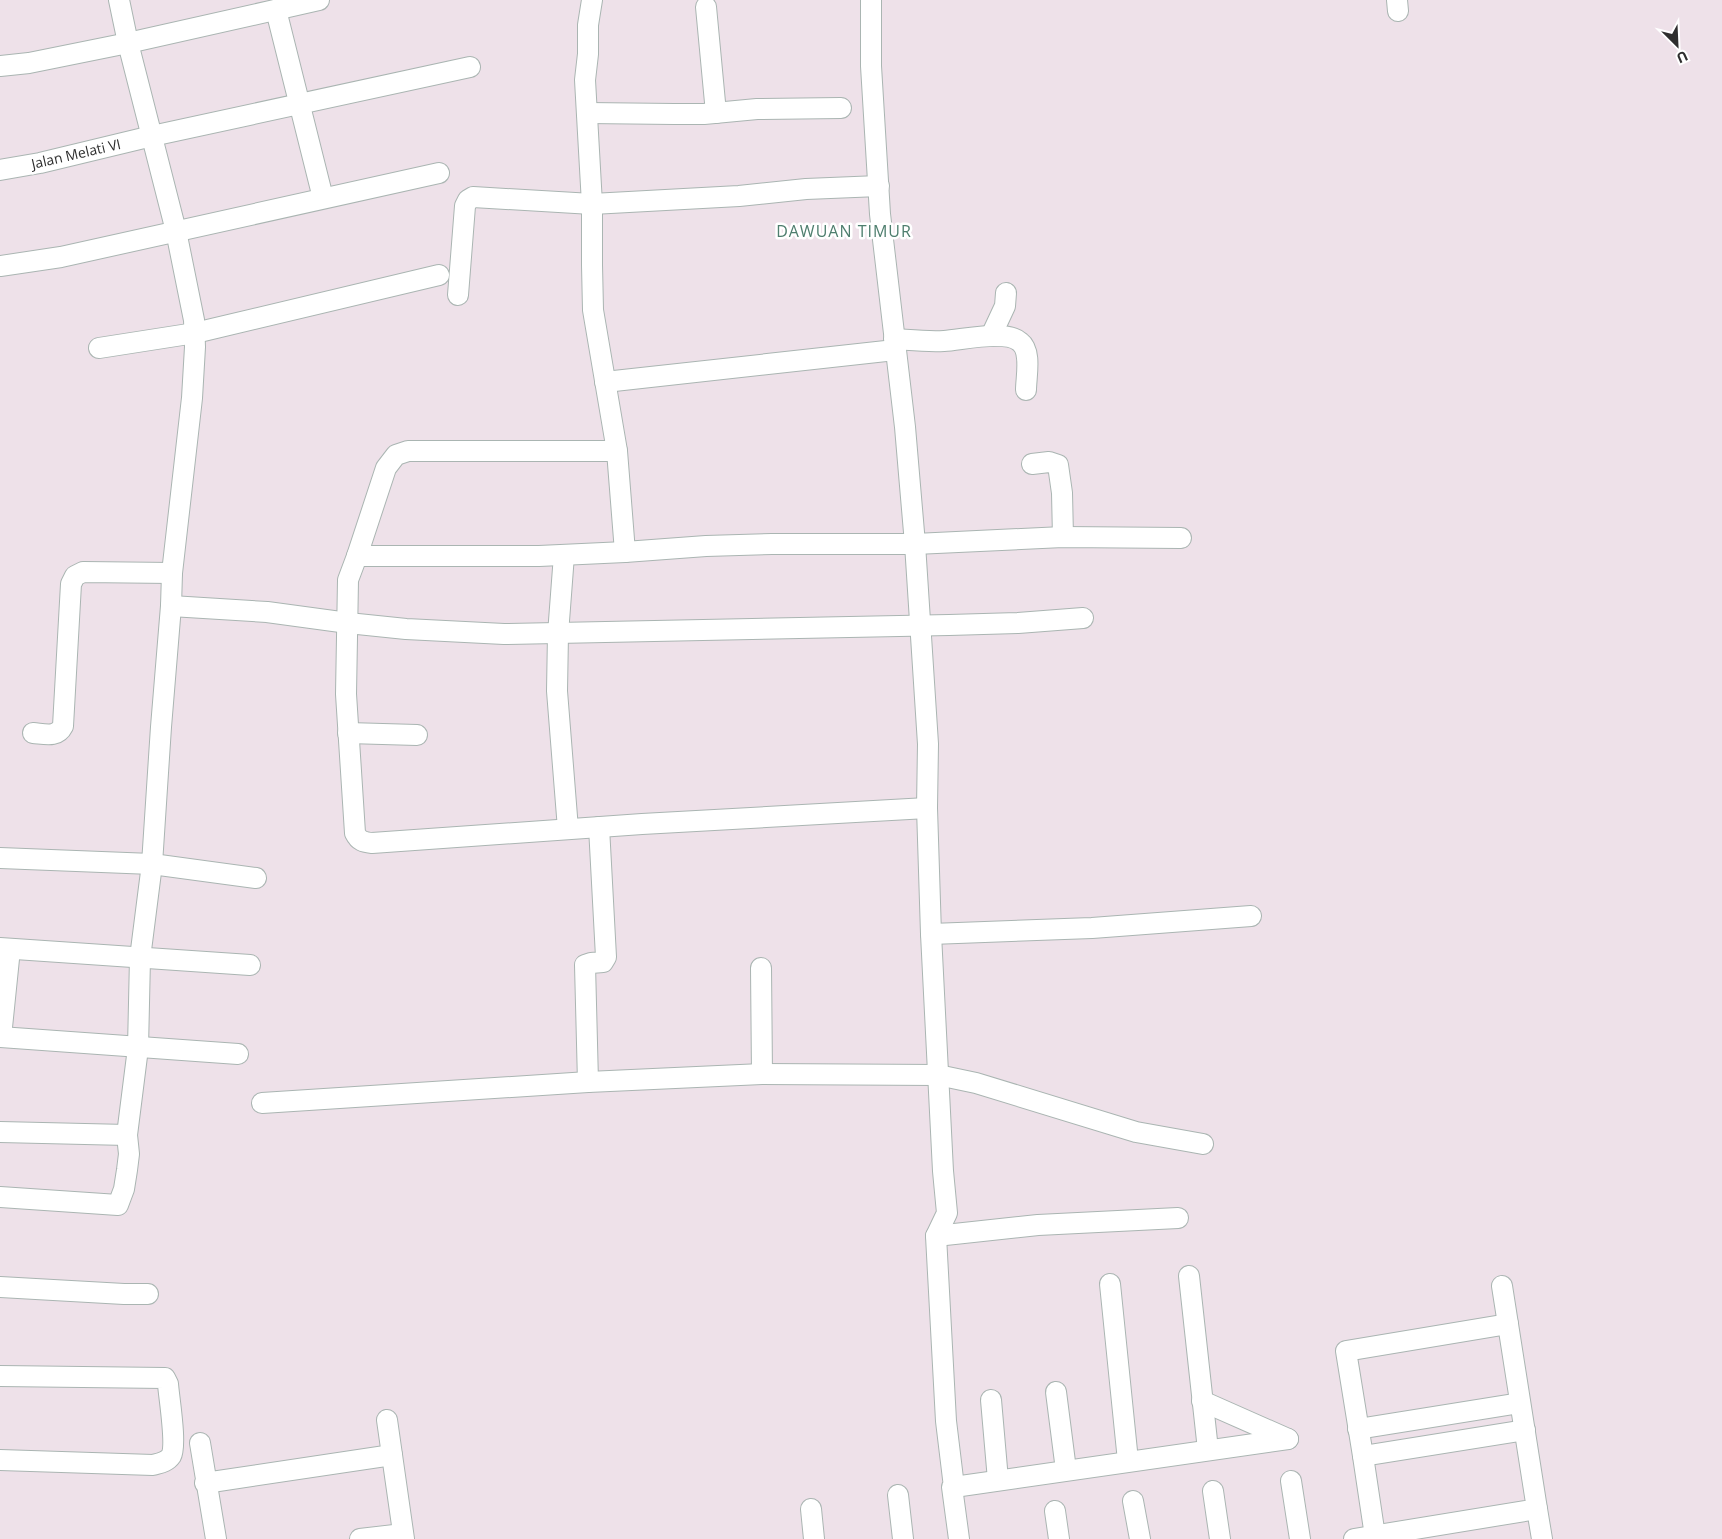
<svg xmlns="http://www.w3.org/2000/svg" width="1722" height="1539" font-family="'Open Sans',sans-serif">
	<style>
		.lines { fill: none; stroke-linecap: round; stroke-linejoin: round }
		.minor-casing { stroke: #aab5b2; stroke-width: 22 }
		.minor { stroke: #fff; stroke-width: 20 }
		.labels { text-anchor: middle; stroke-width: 5; stroke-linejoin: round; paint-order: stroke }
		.street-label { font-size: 14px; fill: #2e2e2e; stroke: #fff }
		.quarter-label { font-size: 16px; letter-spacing: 1px; fill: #4e7e6e; stroke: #fff }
	</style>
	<rect width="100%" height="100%" fill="#eee1e9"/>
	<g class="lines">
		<defs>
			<g id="minor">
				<polyline points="592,0 588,25 588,54 585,80 592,204 592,265 593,310 617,451 625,552"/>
				<polyline points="871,0 871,66 880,214 905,427 915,544 928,744 927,808 931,934 943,1171 947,1213 936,1236 946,1421 954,1487 952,1487 959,1539"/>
				<polyline points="1397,0 1398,11"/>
				<polyline points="706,7 716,113"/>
				<polyline points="276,10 323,198"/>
				<polyline points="0,66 29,63 128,43 319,0"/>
				<polyline points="587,113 674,114 704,114 757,109 841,108"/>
				<polyline points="0,170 40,163 152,136 470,67"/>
				<polyline points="0,266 61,257 439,173"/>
				<polyline points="458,295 465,206 468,200 473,197 592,204 739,196 806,189 879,186"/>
				<polyline points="991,336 1005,306 1006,293"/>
				<path d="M894 339C910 340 927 342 944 341 962 340 1006 329 1020 342 1032 351 1026 377 1026 390"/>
				<polyline points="99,348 195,333 439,275"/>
				<polyline points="605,382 895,350"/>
				<polyline points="1032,464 1049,462 1058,465 1062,493 1063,537"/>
				<polyline points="564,555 558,634 557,691 568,829"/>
				<polyline points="357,556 386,468 396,455 408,451 617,451"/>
				<polyline points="171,606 267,612 348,623 406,629 504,634 949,625 1018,623 1083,618"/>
				<path d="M33 733C45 734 57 738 63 726L71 584 75 576 83 572 172 573"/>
				<polyline points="348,733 417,735"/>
				<path d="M927 808 642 824 372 843C363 842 359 841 355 833L346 694 348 580 357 556H539L625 552 706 546 772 544H915L1063 537 1181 538"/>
				<polyline points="0,858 152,864 256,878"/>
				<polyline points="931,934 1092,928 1251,916"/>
				<polyline points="0,948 250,965"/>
				<polyline points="761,968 762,1074"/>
				<polyline points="0,1037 238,1054"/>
				<polyline points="1,1037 10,949"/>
				<polyline points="588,1082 585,965 591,963 603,962 606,957 599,827"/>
				<polyline points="262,1103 588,1082 762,1074 938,1075 976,1083 1136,1132 1203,1144"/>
				<polyline points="0,1132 127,1135"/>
				<polyline points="0,1197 118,1205 124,1189 127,1170 129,1154 127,1135 138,1048 140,958 152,864 161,727 171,606 172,573 192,398 195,347 194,320 176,231 128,43 119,0"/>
				<polyline points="936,1236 1038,1225 1178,1218"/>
				<polyline points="1189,1276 1208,1450"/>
				<polyline points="1110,1284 1128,1461"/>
				<polyline points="0,1287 124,1294 148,1294"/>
				<polyline points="1508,1324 1346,1351 1363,1456 1525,1430"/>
				<path d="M0 1376 165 1378 168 1384C169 1398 177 1445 171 1456 167 1462 160 1463 153 1465L0 1460"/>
				<polyline points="1056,1392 1066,1470"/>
				<polyline points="991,1400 998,1480"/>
				<polyline points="1202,1401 1288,1439"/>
				<polyline points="387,1420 404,1539"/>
				<polyline points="1358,1429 1520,1403"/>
				<polyline points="200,1443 216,1539"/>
				<polyline points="1363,1456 1375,1536"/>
				<polyline points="1291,1481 1300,1539"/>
				<polyline points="205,1483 392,1455"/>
				<polyline points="954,1487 1288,1439"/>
				<polyline points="1213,1491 1220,1539"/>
				<polyline points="898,1495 903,1539"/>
				<polyline points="1133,1501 1140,1539"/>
				<polyline points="811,1509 814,1539"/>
				<polyline points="1537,1509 1542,1539"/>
				<polyline points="1055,1511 1059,1539"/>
				<polyline points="360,1539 403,1534"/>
				<polyline points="1354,1539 1537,1509 1502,1286"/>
			</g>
		</defs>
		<use href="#minor" class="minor-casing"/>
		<use href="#minor" class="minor"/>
	</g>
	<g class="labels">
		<g class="street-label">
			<text transform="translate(76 154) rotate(-13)" y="5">Jalan Melati VI</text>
		</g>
		<g class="quarter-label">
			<text x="844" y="237">DAWUAN TIMUR</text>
		</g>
	</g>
	<g transform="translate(1677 45) rotate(156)" stroke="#ffffff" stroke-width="4" paint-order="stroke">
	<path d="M0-4L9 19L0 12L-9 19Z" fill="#2e2e2e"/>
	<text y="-8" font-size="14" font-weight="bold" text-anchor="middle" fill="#2e2e2e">U</text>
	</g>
</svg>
